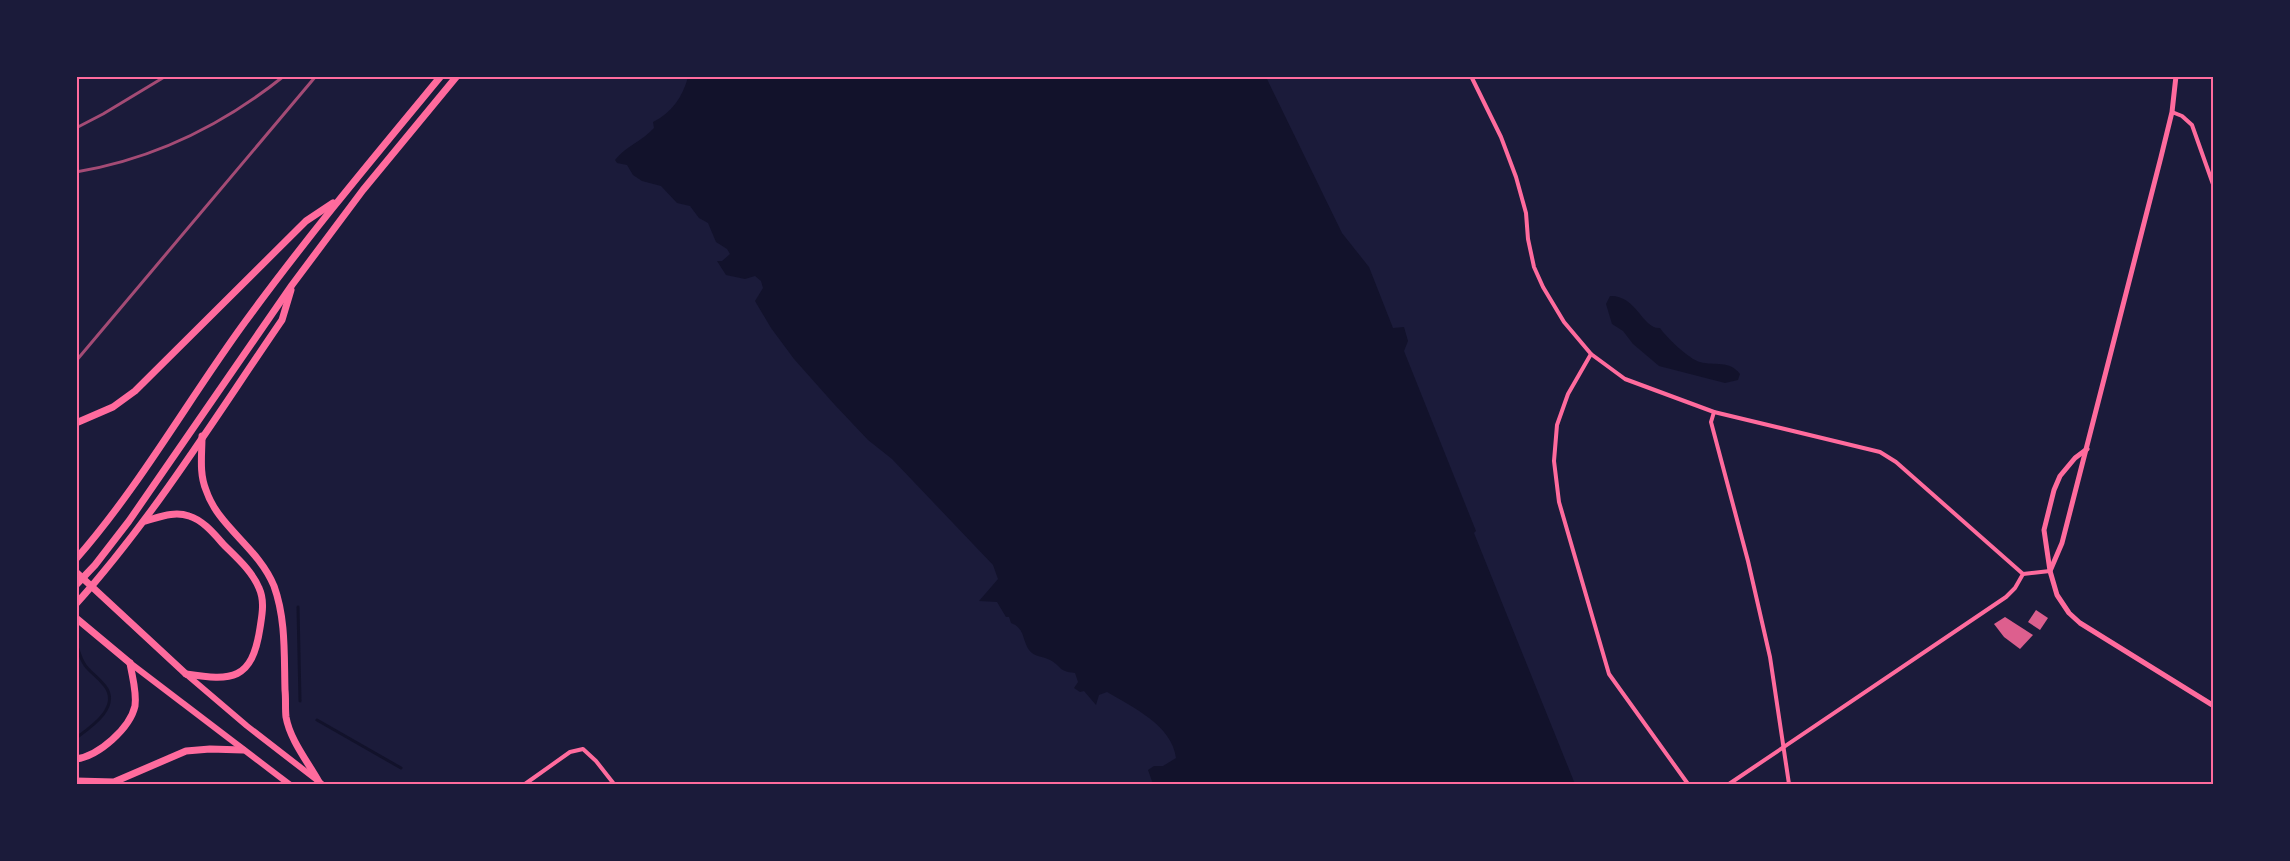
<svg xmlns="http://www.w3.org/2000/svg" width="2290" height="861" font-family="'Fira Sans',sans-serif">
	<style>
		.water { fill: #12122b }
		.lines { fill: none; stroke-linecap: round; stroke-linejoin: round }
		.stream { stroke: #12122b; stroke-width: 3 }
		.building { fill: #dd5f8e }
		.minor { stroke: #ff6b9d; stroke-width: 4 }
		.tertiary { stroke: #ff6b9d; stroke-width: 5 }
		.secondary { stroke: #ff6b9d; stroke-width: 6 }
		.primary { stroke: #ff6b9d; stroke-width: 7 }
		.trunk { stroke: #ff6b9d; stroke-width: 7 }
		.rail { stroke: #a44b75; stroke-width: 3 }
		.neatline { fill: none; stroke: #ff6b9d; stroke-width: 2 }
	</style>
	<rect width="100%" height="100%" fill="#1b1b3a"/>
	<g class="water">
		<path d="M688 77H1266L1342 233 1369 267 1393 328 1404 327 1408 341 1404 351 1476 531 1474 533 1575 784H1153L1148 770 1154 766H1163L1176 758C1172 725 1132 707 1107 692L1099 695 1096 705 1084 691 1080 692 1074 688 1078 682 1075 673C1057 671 1063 667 1050 660 1043 656 1034 657 1029 650 1022 640 1025 628 1011 623L1009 617H1006L997 602 979 601 998 579 993 565 892 459 868 440 834 404 794 359 771 328 755 301 763 288 761 281 755 276 745 279 726 275 717 261H722L730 254 727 249 716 242 708 223 699 218 690 206 677 203 661 186 642 181 633 175 627 165 617 163 615 160C625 147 642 141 654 128L653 122C672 113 683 96 688 77Z"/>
		<path d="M1610 296C1637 295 1642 329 1660 328 1666 337 1690 360 1700 362 1714 366 1730 360 1740 374L1738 380 1725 383 1659 366 1633 344 1623 331 1612 324 1606 304Z"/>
	</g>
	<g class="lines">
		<g class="stream">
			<polyline points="298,607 300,701"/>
			<polyline points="317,720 401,768"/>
			<path d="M76 738C91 727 121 707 105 686 93 670 85 673 78 649"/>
		</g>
	</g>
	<g class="building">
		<polygon points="2036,610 2048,618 2040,630 2028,622"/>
		<polygon points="2005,617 2033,635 2020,649 2004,637 1994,624"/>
	</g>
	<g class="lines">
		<g class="minor">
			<polyline points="1471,76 1501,137 1516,177 1526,213 1528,239 1534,267 1543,287 1564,322 1591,354 1625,379 1714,412 1880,452 1896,462 2023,574 2050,571"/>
			<polyline points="2172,112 2182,116 2192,125 2214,187"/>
			<polyline points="1591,354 1568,394 1557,425 1554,461 1559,502 1609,674 1688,784"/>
			<polyline points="1714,412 1711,422 1748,561 1770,657 1789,784"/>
			<polyline points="525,784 570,752 583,749 596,761 614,784"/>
			<polyline points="1729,784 2006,597 2015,588 2023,574"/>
		</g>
		<g class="tertiary">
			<polyline points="2087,449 2075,458 2060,476 2054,490 2044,530 2050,571 2057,595 2069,613 2080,623 2214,706"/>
			<polyline points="2050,571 2062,543 2161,157 2172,112 2176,76"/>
		</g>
		<g class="secondary">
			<polyline points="130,663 289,784"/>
			<polyline points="186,674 247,726 322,784"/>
		</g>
		<g class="primary">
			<polyline points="76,572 186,674"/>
			<polyline points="76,618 130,663"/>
		</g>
		<g class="trunk">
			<polyline points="76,423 113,407 135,391 306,221 333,203"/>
			<path d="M202 436C202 455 199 473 206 490 218 527 258 547 274 586 286 619 284 655 285 690 286 699 285 708 286 717 290 740 308 762 319 782"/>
			<path d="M145 521C160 517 174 511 189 516 203 520 215 535 224 545 237 558 252 571 259 588 265 601 262 615 260 628 252 681 232 681 186 674"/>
			<path d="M76 559C140 486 188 400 245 322 307 237 374 157 441 76"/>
			<polyline points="76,585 95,565 129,521 292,285 363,190 457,76"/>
			<path d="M76 604C154 517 216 416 282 320L291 290"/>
			<path d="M76 759C99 756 130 728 135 706 137 692 132 676 130 663"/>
			<polyline points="76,781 114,782 186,751 210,749 243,750"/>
		</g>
		<g class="rail">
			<polyline points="76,128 103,114 166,76"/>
			<path d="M76 172C154 159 223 125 284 76"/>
			<polyline points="76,361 316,76"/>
		</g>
	</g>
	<rect width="2290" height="861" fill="none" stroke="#1b1b3a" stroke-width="156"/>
	<rect x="78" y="78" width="2134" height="705" class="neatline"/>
</svg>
